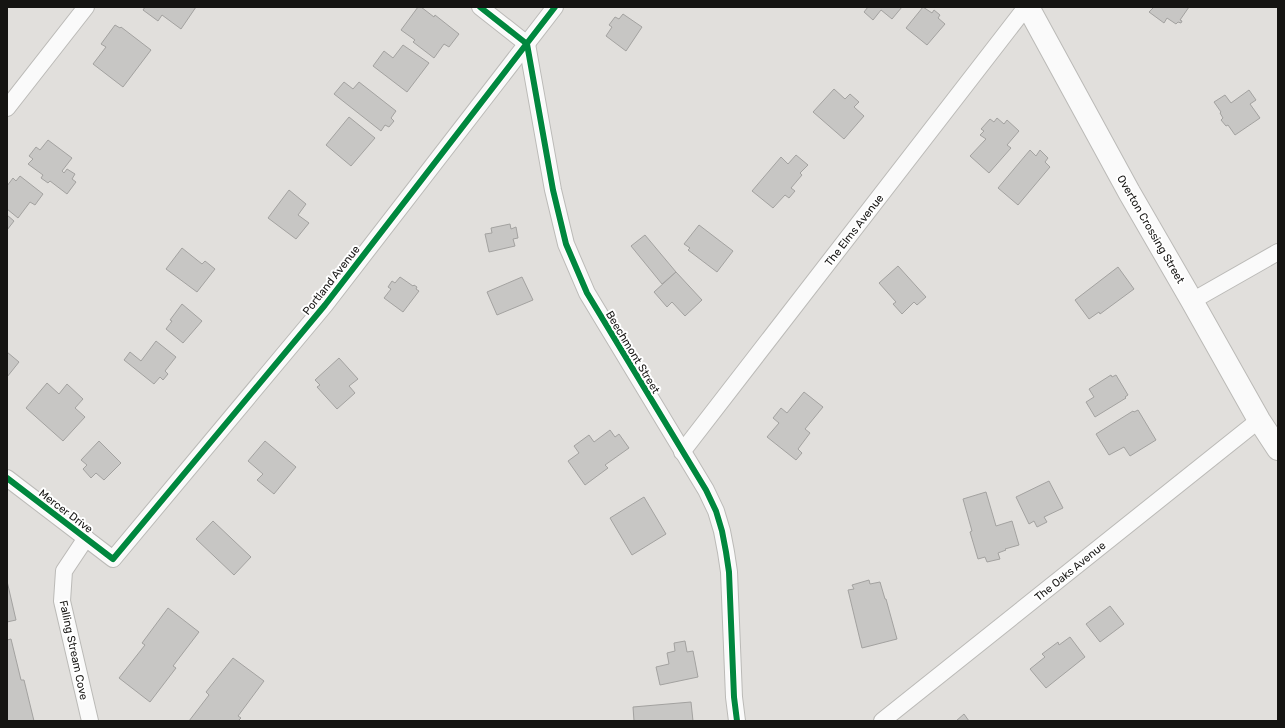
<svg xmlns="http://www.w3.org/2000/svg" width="1285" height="728" font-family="Rubik,sans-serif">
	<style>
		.building { fill: #c7c6c4; stroke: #a3a2a0 }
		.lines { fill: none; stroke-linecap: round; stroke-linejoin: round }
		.street-casing { stroke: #bbbab7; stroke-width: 18 }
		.secondary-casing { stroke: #bbbab7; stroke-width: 24 }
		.street { stroke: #fafafa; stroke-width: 16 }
		.secondary { stroke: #fafafa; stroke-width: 22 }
		.cycleway-casing { stroke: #fff; stroke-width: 8 }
		.cycleway { stroke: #00873e; stroke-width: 6 }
		.labels { text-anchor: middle; stroke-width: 4; stroke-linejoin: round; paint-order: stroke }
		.street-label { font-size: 11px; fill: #151412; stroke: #fff }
	</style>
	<rect width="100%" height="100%" fill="#e1dfdc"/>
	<g class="building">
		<polygon points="145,7 196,7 181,29 162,15 158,21 143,10"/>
		<polygon points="418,7 421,7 434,17 435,15 459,34 449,47 444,44 434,58 413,42 415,40 401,30"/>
		<polygon points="868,7 902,7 892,19 881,10 873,20 864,12"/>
		<polygon points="923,7 932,13 934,10 940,15 938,18 945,24 927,45 906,28"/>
		<polygon points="1152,7 1189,7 1180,20 1182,21 1181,23 1178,22 1176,24 1167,18 1164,23 1149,12 1153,8"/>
		<polygon points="623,14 642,27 626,51 606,36 612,27 609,25 615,17 619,19"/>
		<polygon points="115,25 120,28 121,27 151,50 123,87 93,64 106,47 101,44"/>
		<polygon points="403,45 429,63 407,92 373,66 384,51 393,58"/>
		<polygon points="344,82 353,89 359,82 396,111 391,118 394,121 389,127 385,125 381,131 334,94"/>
		<polygon points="834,89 845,99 850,94 859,102 854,107 864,116 844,139 813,112"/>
		<polygon points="1249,90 1256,100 1250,104 1260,118 1235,135 1228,125 1226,126 1221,120 1223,118 1220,113 1221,112 1214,102 1225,95 1231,103"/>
		<polygon points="349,117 375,138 351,166 326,145"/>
		<polygon points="997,118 1004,124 1007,120 1019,131 1007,145 1011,148 989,173 970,156 986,139 980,135 984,131 981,129 990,119 994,122"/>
		<polygon points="48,140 72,158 62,171 64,173 67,169 75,174 72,179 76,182 67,194 50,181 48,183 41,178 43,175 28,164 33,159 29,156 36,147 40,150"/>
		<polygon points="1030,150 1036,156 1040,150 1048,158 1045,162 1050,167 1018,205 998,188"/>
		<polygon points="796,155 808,165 800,173 802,175 791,188 795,191 789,198 785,195 773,208 752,191 781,157 788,164"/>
		<polygon points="20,176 43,194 35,205 30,202 18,218 7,209 7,186 13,178 16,181"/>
		<polygon points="289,190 306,204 298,215 309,223 296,239 268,218"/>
		<polygon points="7,215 14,221 7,230"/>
		<polygon points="510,224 511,229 516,227 518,238 513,239 515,246 489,252 485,234 492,233 491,228"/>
		<polygon points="699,225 733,251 717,272 688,250 690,248 684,244"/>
		<polygon points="645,235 676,272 662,284 631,246"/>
		<polygon points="182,248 202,264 205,261 215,269 197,292 166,269"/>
		<polygon points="898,266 926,297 917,305 914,302 902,314 893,304 896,302 879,283"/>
		<polygon points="1118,267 1134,289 1100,314 1099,312 1089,319 1075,300"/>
		<polygon points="676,272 702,300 685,316 672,302 667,307 654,292"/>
		<polygon points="400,277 413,286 414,285 417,287 416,289 419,291 403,312 384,298 391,289 388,287 392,281 395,283"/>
		<polygon points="522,277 533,300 497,315 487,292"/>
		<polygon points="182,304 202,321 183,343 166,329 172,321 170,320"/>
		<polygon points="156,341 176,357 165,371 168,374 163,380 160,377 154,384 124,360 130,352 141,361"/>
		<polygon points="7,352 19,362 7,377"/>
		<polygon points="339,358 358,379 349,386 355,393 337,409 317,387 320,385 315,380"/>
		<polygon points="1111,375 1112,377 1116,375 1128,395 1125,397 1126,398 1095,417 1086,402 1094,397 1089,389"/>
		<polygon points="47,383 59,394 67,384 83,399 75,408 85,417 63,441 26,408"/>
		<polygon points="804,392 823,407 805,429 810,433 798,449 802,453 796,460 767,437 779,423 773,418 781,408 787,413"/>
		<polygon points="1138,410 1156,440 1130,456 1124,447 1109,455 1096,434 1133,411 1134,412"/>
		<polygon points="610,430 615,437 619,434 629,448 605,465 608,468 585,485 568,461 579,453 574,446 589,435 594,442"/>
		<polygon points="99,441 121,463 104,480 96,473 91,478 83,469 87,465 81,460"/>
		<polygon points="265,441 296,467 274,494 257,480 263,474 248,461"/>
		<polygon points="1049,481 1063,508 1044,517 1047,522 1037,527 1034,521 1029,524 1016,497"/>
		<polygon points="986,492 996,526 1012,521 1019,545 1005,549 1006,550 998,553 1000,559 987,562 985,557 978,559 970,532 972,531 963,499"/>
		<polygon points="644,497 666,534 632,555 610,518"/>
		<polygon points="213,521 251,557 234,575 196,539"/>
		<polygon points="869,580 870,584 880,582 885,599 886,599 897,639 862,648 848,590 854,589 852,585"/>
		<polygon points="7,581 16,620 7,622"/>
		<polygon points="1110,606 1124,624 1100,642 1086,624"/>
		<polygon points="168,608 199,632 173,666 176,668 150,702 119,678 145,645 142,643"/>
		<polygon points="1070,637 1085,657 1046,688 1030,669 1045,657 1042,654 1058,642 1059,645"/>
		<polygon points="11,639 21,680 24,680 34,721 7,721 7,640"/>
		<polygon points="685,641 687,652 693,651 698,677 660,685 656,667 669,664 667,653 675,651 674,643"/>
		<polygon points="233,658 264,681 238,716 241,718 238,721 189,721 209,695 206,692"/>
		<polygon points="691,702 693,721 634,721 633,707"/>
		<polygon points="964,714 969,721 956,721"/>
	</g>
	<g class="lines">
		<defs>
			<g id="street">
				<polyline points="480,7 527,44 553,190 566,244 587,293 706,490 716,511 722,531 726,552 729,572 734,697 737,721"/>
				<polyline points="7,108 86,7"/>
				<polyline points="1192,301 1278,252"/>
				<polyline points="682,452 1026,7"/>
				<polyline points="7,478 113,559 325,305 555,7"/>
				<polyline points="86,538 64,571 62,601 90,721"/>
				<polyline points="882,721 1259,420"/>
			</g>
			<polyline id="secondary" points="1028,7 1129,192 1192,301 1259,420 1278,449"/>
		</defs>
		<use href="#street" class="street-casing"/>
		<use href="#secondary" class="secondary-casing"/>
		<use href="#street" class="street"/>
		<use href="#secondary" class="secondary"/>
		<defs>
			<g id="cycleway">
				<polyline points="480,7 527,44 553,190 566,244 587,293 706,490 716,511 722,531 726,552 729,572 734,697 737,721"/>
				<polyline points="7,478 113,559 325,305 555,7"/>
			</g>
		</defs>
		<use href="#cycleway" class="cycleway-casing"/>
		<use href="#cycleway" class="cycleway"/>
	</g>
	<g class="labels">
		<g class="street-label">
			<text transform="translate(1151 229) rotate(60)" y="4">Overton Crossing Street</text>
			<text transform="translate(854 230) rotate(-52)" y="4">The Elms Avenue</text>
			<text transform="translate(331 280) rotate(-52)" y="4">Portland Avenue</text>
			<text transform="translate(633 352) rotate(59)" y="4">Beechmont Street</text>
			<text transform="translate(66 511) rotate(37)" y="4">Mercer Drive</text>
			<text transform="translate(1070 571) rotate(-39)" y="4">The Oaks Avenue</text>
			<text transform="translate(74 650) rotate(78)" y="4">Falling Stream Cove</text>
		</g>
	</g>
	<rect width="1285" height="728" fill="none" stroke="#151412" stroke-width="16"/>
</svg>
